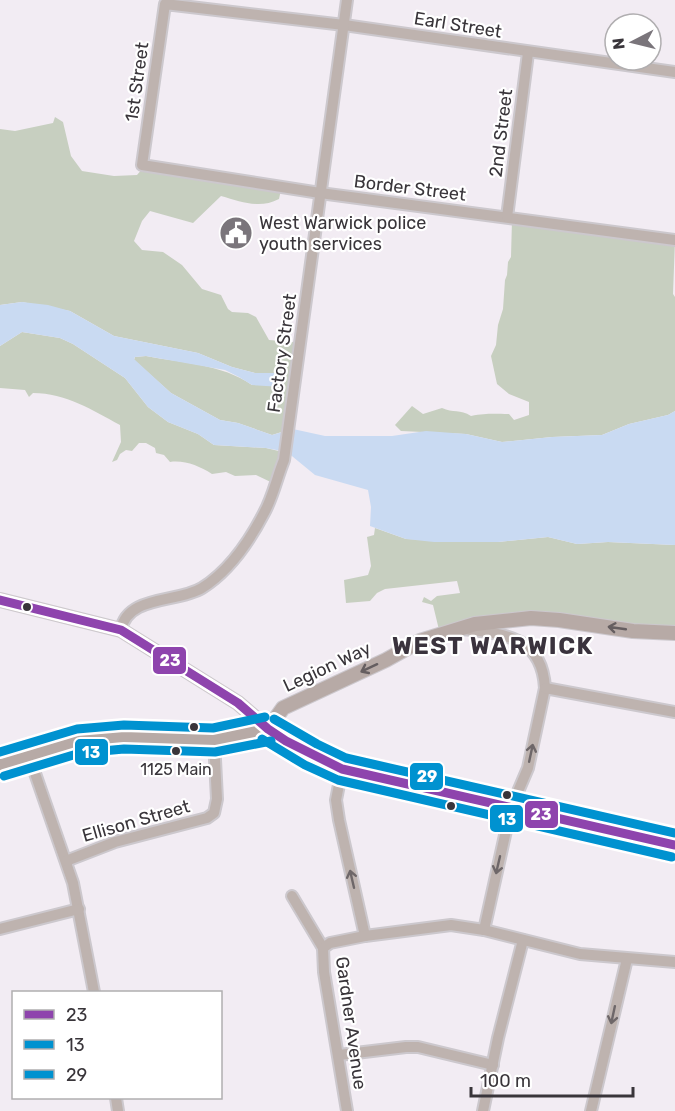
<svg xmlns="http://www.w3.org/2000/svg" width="675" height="1111" font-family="Rubik,sans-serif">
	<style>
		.forest { fill: #c7cfc0 }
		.water { fill: #c9daf2 }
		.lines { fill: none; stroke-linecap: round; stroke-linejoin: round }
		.minor-casing { stroke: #ccc8cd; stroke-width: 14 }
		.major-casing { stroke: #ccc8cd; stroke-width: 16 }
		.minor { stroke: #beb3af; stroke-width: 10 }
		.major { stroke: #b7aaa6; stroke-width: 14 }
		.bus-1-casing { stroke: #fff; stroke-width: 14 }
		.bus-2-casing { stroke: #fff; stroke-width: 14 }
		.bus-3-casing { stroke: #fff; stroke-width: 14 }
		.bus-1 { stroke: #8e44ad; stroke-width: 9 }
		.bus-2 { stroke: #0092d0; stroke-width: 9 }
		.bus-3 { stroke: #0092d0; stroke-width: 9 }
		.oneway { stroke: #655e60 }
		.oneway2 { stroke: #6e6769 }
		.bus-dot { fill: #39353a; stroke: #fff; stroke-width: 2 }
		.labels { text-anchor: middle; stroke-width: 4.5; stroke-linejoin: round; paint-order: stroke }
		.bus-label { font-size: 16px; fill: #39353a; stroke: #fff }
		.street-label { font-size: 18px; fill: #39353a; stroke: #fff }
		.poi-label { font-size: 18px; fill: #39353a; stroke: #fff; text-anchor: start }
		.district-label { font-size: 24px; font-weight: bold; letter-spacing: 1.5px; fill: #3a333d; stroke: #fff }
		.line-badge { stroke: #fff; stroke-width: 2 }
		.badge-label { font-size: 16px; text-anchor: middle; font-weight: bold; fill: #fff }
	</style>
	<rect width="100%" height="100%" fill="#f2ecf3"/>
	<g class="forest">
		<path d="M55 117 63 122 71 156 82 171 114 176 137 175 143 168 282 185 279 199C260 209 242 202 221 196L193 223 150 211 142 221 134 241 142 250 163 252 182 265 202 289 221 295 228 309 232 312 248 313 256 317 269 340 303 343 288 430 272 435 238 423 220 420 171 393 134 360 135 357 146 356C182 363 222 364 252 385L274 373H255L232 367 198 353 114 336 70 311 22 302 0 305V129L15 131 53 123Z"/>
		<path d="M512 220 675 240 673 294 675 297V411L668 415 629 424 602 435 552 437 502 442 466 434 401 431 395 425 412 406 423 414 442 408C453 413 460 409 471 416 487 413 494 414 509 414L514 420 529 415V402L509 394 497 384 491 356 496 345 498 325 503 309 505 280 507 275 508 262 511 257Z"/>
		<path d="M22 332 60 338 73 344 125 378 148 407 168 422 198 434 214 445 266 448 287 453C289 465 286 476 279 486L256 475 235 476 226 472 212 474C199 466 185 460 170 462L164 455 156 453 155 448 146 443H139L132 451 126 450 120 454 117 460 112 462 121 442 120 425C92 410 66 393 33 393L29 397 25 390 0 388V346Z"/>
		<polygon points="375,528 406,539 498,542 548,537 577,544 608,542 675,545 675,632 531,618 440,634 433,605 422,602 424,597 431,601 437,596 460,593 457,581 385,589 377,593 370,601 346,603 344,580 368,575 371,566 367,537 374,535"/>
	</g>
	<polygon class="water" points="22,302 48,305 70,311 114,336 198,353 232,367 255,373 274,373 281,378 282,387 252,385 239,377 225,370 146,356 135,357 134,359 171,393 220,420 238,423 272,435 293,429 325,436 392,436 426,431 466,434 502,442 552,437 602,435 629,424 668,415 675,411 675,545 608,542 577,544 548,537 498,542 434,542 406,539 370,526 371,507 368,490 315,475 287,452 266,448 214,445 198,434 168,422 148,407 125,378 73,344 60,338 22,332 0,346 0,305"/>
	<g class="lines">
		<defs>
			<g id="minor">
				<polyline points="675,72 344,25 165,4 142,165 320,193 675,240"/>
				<polyline points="507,217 528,53"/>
				<path d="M462 629C504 634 542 636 545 688L528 768 511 808 484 930"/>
				<path d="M121 630C127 595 178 603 202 588 229 571 250 540 264 513 273 497 277 477 284 460L347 0"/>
				<polyline points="545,688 675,712"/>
				<polyline points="29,756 73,883 94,992"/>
				<polyline points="342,769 336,800 339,820 365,936"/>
				<polyline points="66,861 115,842 207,818 214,813 217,799 214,740"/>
				<polyline points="292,896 323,948"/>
				<polyline points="0,929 79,909"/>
				<polyline points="339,1055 406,1047 418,1047 493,1065"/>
				<polyline points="116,1098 118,1111"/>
				<polyline points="347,1111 324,972 323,948 330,943 365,936 451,925 484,930 580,954 675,962"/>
				<polyline points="483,1111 498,1038 523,940"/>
				<polyline points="591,1111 627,959"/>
			</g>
			<g id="major">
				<polyline points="0,600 121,630 238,703 268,729 286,741 311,755 342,769 675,845"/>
				<polyline points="0,765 78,741 124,737 214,740 240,736 268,729 283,708 386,660 420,641 475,624 531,618 559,620 633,631 675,633"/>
			</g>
		</defs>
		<use href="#minor" class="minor-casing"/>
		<use href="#major" class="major-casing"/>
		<use href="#minor" class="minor"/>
		<use href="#major" class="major"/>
		<defs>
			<polyline id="bus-1" points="0,600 121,630 238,703 268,729 286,741 342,769 675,845"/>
			<g id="bus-2">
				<polyline points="262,739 305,765 338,780 672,857"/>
				<polyline points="4,776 80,753 124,749 215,752 271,741"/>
			</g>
			<g id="bus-3">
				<polyline points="274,719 317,744 346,758 675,833"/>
				<polyline points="0,752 77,729 124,725 213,728 265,717"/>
			</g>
		</defs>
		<use href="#bus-1" class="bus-1-casing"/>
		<use href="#bus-2" class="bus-2-casing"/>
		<use href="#bus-3" class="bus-3-casing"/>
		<use href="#bus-1" class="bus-1"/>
		<use href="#bus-2" class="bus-2"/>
		<use href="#bus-3" class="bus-3"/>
	</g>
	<defs><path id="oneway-shaft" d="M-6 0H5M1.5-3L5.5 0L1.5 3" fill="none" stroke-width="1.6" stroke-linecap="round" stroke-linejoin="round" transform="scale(1.5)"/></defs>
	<g class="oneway">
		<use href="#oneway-shaft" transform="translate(617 628) rotate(-172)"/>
		<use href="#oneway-shaft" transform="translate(369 668) rotate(155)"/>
	</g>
	<g class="oneway2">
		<use href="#oneway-shaft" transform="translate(531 753) rotate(-78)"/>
		<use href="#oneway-shaft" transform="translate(498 865) rotate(103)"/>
		<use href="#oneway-shaft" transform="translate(352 879) rotate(-103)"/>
		<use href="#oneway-shaft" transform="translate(613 1015) rotate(102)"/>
	</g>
	<defs>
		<symbol id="civic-disc" viewBox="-11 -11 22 22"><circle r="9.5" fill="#7a757b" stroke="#fff"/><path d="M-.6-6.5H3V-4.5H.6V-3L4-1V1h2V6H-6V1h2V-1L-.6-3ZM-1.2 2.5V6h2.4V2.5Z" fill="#fff"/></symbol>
	</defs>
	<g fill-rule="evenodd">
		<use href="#civic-disc" x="217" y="214" width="38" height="38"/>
	</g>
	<g class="bus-dot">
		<circle cx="27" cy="607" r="5"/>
		<circle cx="194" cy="727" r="5"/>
		<circle cx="176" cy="751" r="5"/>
		<circle cx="507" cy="795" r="5"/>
		<circle cx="451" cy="806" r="5"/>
	</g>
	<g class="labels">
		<g class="bus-label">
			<text x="176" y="775">1125 Main</text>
		</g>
		<g class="street-label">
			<text transform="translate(458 25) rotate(9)" y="6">Earl Street</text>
			<text transform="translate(137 82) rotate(-82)" y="6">1st Street</text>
			<text transform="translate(501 133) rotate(-83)" y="6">2nd Street</text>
			<text transform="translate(410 188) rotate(7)" y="6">Border Street</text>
			<text transform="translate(282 353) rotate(-82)" y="6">Factory Street</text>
			<text transform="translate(327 667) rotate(-25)" y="6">Legion Way</text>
			<text transform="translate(136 821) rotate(-16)" y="6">Ellison Street</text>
			<text transform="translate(351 1023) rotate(82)" y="6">Gardner Avenue</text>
		</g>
		<g class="poi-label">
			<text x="259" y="229">West Warwick police<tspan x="259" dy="21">youth services</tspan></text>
		</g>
		<g class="district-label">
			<text x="493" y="654">WEST WARWICK</text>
		</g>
	</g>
	<g class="line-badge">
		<rect x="152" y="646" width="35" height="29" rx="6" fill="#8e44ad"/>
		<rect x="74" y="738" width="35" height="28" rx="6" fill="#0092d0"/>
		<rect x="409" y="762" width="35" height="29" rx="6" fill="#0092d0"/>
		<rect x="524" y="800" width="35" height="29" rx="6" fill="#8e44ad"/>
		<rect x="489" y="804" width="35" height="29" rx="6" fill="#0092d0"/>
	</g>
	<g class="badge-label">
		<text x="170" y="666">23</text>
		<text x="91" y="758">13</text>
		<text x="427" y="782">29</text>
		<text x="541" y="820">23</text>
		<text x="507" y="825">13</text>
	</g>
	<rect x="12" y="991" width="210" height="108" fill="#ffffff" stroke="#b0aeb0" stroke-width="1.5"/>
	<rect x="24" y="1010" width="30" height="9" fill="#8e44ad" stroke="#b0aeb0" stroke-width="1.5"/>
	<text x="66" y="1021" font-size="18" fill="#39353a">23</text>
	<rect x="24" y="1040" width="30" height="9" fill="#0092d0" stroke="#b0aeb0" stroke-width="1.5"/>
	<text x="66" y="1051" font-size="18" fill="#39353a">13</text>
	<rect x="24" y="1070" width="30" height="9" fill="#0092d0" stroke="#b0aeb0" stroke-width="1.5"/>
	<text x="66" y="1081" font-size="18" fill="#39353a">29</text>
	<g transform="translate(633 42) rotate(263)"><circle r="28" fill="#ffffff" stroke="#b0aeb0" stroke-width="1.5"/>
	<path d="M0-4.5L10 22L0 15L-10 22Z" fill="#7a757b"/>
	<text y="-9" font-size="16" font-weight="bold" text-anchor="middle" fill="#39353a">N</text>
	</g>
	<path d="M471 1087v9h162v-9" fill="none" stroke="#39353a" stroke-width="3"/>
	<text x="480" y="1087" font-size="18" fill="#39353a" stroke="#ffffff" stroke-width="4.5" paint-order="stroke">100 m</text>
</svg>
